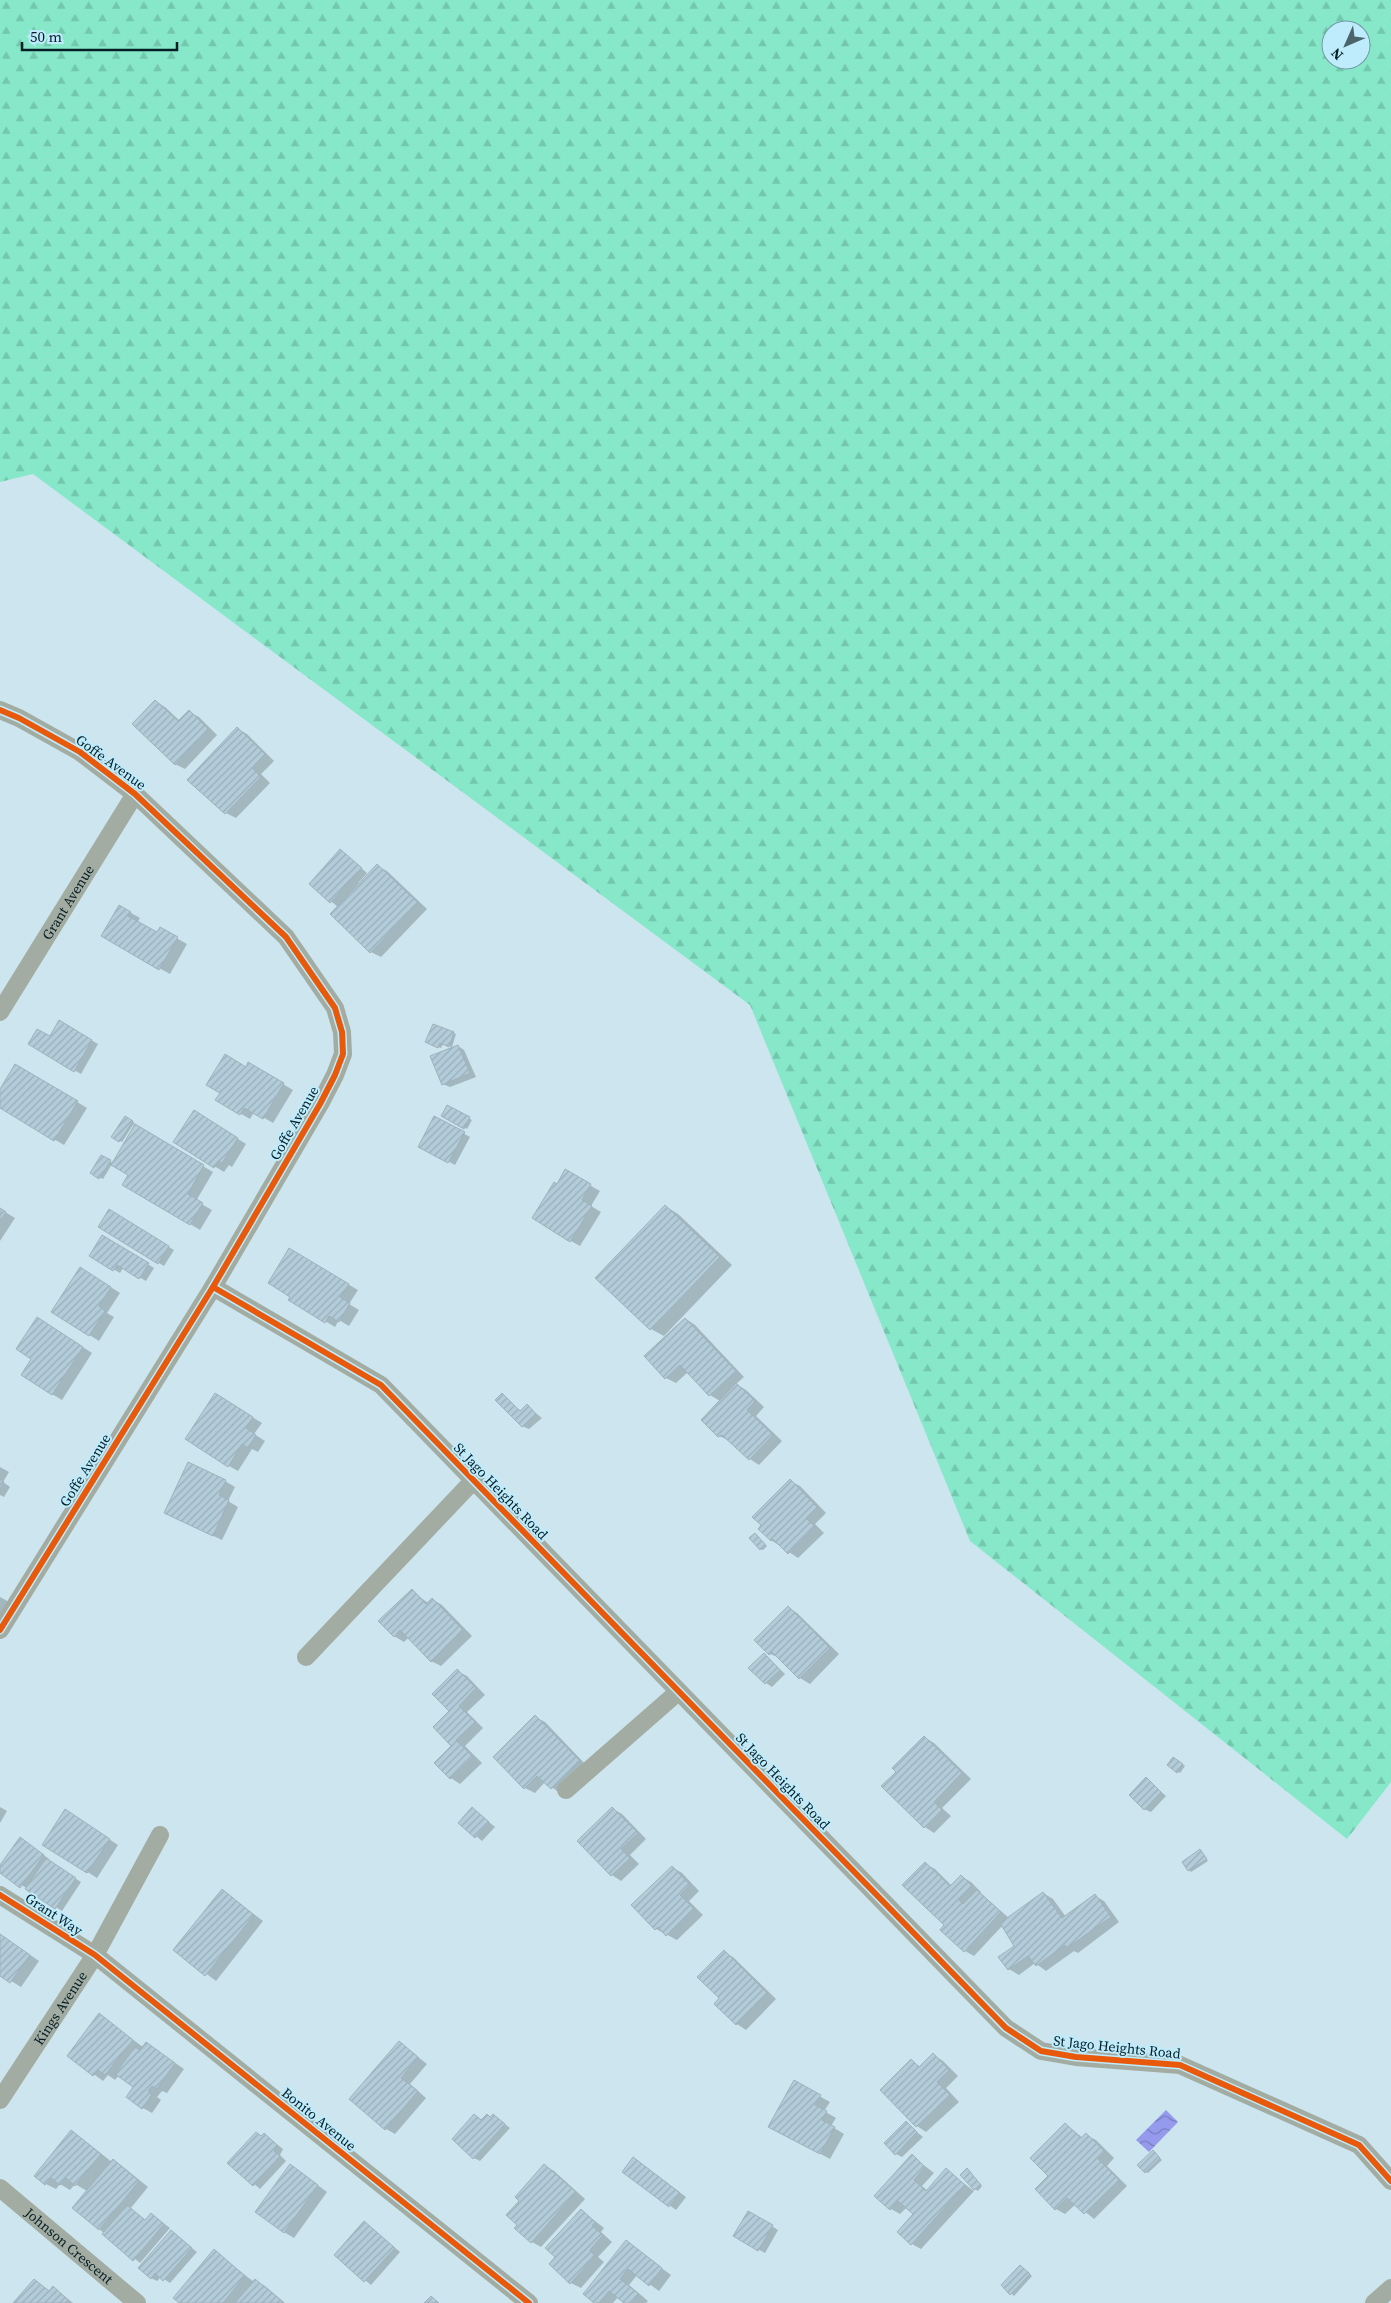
<svg xmlns="http://www.w3.org/2000/svg" width="1391" height="2303" font-family="'Source Serif 4',serif">
<defs>
<pattern id="forest-firs" width="22" height="20" patternUnits="userSpaceOnUse" patternTransform="scale(1.25)"><rect width="22" height="20" fill="#86e8c9"/><path d="M5 1l3.5 6h-7zM16 11l3.5 6h-7z" fill="#72c7ac"/></pattern>
<pattern id="water-waves" width="16" height="10" patternUnits="userSpaceOnUse" patternTransform="scale(1.25)"><rect width="16" height="10" fill="#959aed"/><path d="M0 5q4-4 8 0t8 0" fill="none" stroke="#787dc0"/></pattern>
<pattern id="building-hatch" width="6" height="6" patternUnits="userSpaceOnUse" patternTransform="scale(1.25)"><rect width="6" height="6" fill="#b3ccd9"/><path d="M-1 1l2-2M0 6l6-6M5 7l2-2" fill="none" stroke="#98afba"/></pattern>
</defs>
<rect width="100%" height="100%" fill="#cce5ee"/>
<path fill="url(#forest-firs)" fill-rule="evenodd" d="M0 0H1391V1782L1347 1839 970 1541 750 1005 33 474 0 482ZM1331 30H1361V60H1331Z"/>
<path fill="url(#water-waves)" d="M1166 2110 1178 2122 1149 2152 1136 2140Z"/>
<g fill="#0003">
<path d="M155 701 165 707 180 721 189 712 199 717 217 735 185 769 175 764Z"/>
<path d="M238 729 247 734 274 761 261 774 270 783 236 818 226 813Z"/>
<path d="M340 850 367 873 358 883 359 885 377 866 387 871 427 909 381 957 371 952 338 907 310 884Z"/>
<path d="M119 906 140 918 137 923 157 934 160 929 187 944 170 974 102 936Z"/>
<path d="M59 1022 98 1044 81 1074 30 1044 50 1037Z"/>
<path d="M433 1025 456 1034 452 1047 443 1044 441 1048 429 1043Z"/>
<path d="M458 1046 464 1050 476 1077 450 1087 443 1084Z"/>
<path d="M249 1064 293 1090 273 1123 254 1112 250 1119 217 1100Z"/>
<path d="M16 1065 87 1108 64 1145 0 1107V1092Z"/>
<path d="M448 1107 472 1120 467 1129 443 1116Z"/>
<path d="M203 1117 246 1144 232 1167 229 1165 224 1172 175 1142Z"/>
<path d="M126 1118 135 1123 133 1125 213 1172 196 1201 212 1210 200 1230 124 1184 129 1174 112 1164 103 1179 92 1173 101 1156 113 1163 135 1126 133 1125 122 1142 113 1137Z"/>
<path d="M435 1118 470 1137 455 1165 420 1146Z"/>
<path d="M565 1171 600 1191 591 1206 601 1212 580 1246 571 1241 557 1186Z"/>
<path d="M665 1206 678 1214 732 1265 664 1336 651 1329Z"/>
<path d="M0 1209 15 1218 0 1241Z"/>
<path d="M109 1211 174 1250 164 1266 100 1227Z"/>
<path d="M103 1236 154 1268 146 1281 123 1268 120 1273 91 1256Z"/>
<path d="M289 1250 358 1290 349 1304 359 1310 349 1326 339 1320 335 1327 290 1300Z"/>
<path d="M90 1274 120 1293 107 1313 114 1317 99 1341 53 1312Z"/>
<path d="M686 1319 695 1325 744 1377 736 1384 746 1390 764 1407 756 1416 782 1441 759 1465 750 1459 730 1441 719 1436 720 1401 710 1395 688 1372 676 1383 666 1378Z"/>
<path d="M47 1324 92 1353 62 1400 52 1394 33 1358Z"/>
<path d="M502 1395 522 1412 527 1406 542 1418 529 1429 522 1426Z"/>
<path d="M224 1400 262 1423 254 1434 265 1441 258 1452 252 1449 238 1471 229 1466Z"/>
<path d="M0 1467 9 1472 3 1482 10 1487 4 1497 0 1495Z"/>
<path d="M225 1481 235 1487 228 1501 238 1507 222 1540 175 1518Z"/>
<path d="M790 1481 800 1486 826 1513 815 1524 824 1533 798 1558 771 1540Z"/>
<path d="M757 1536 767 1546 763 1550 760 1549Z"/>
<path d="M412 1591 428 1603 432 1599 442 1605 472 1636 441 1666 431 1661 409 1637 404 1642 394 1636Z"/>
<path d="M0 1597 9 1602 0 1619Z"/>
<path d="M788 1607 797 1613 839 1654 810 1684 800 1678 780 1658 770 1654Z"/>
<path d="M764 1654 785 1674 772 1687 766 1683Z"/>
<path d="M457 1671 467 1676 485 1695 467 1712 483 1728 465 1746 482 1763 460 1784 451 1778 453 1746 451 1711Z"/>
<path d="M535 1717 545 1722 588 1767 561 1794 545 1782 535 1793 525 1788Z"/>
<path d="M924 1737 934 1743 971 1779 942 1808 951 1816 934 1833 925 1827Z"/>
<path d="M1174 1759 1185 1766 1180 1773 1169 1765Z"/>
<path d="M1146 1779 1166 1796 1151 1812 1144 1809Z"/>
<path d="M0 1807 7 1811 0 1823Z"/>
<path d="M472 1808 495 1827 482 1841 460 1822Z"/>
<path d="M613 1809 622 1814 646 1839 630 1855 639 1864 621 1881 612 1875Z"/>
<path d="M75 1817 118 1845 97 1878 44 1844Z"/>
<path d="M26 1842 49 1859 48 1861 81 1882 62 1911 0 1871V1867Z"/>
<path d="M1200 1851 1208 1861 1191 1872 1189 1870Z"/>
<path d="M925 1864 935 1869 952 1886 961 1876 971 1882 981 1892 980 1893 1009 1918 1043 1893 1053 1899 1066 1917 1095 1896 1104 1901 1119 1922 1078 1953 1074 1951 1046 1971 1035 1963 1019 1975 1009 1969 1000 1958 1016 1946 1003 1925 974 1956 965 1951 946 1925Z"/>
<path d="M672 1867 682 1873 699 1891 689 1901 703 1915 677 1940 656 1929 633 1905Z"/>
<path d="M222 1890 263 1921 216 1981 175 1950Z"/>
<path d="M0 1934 39 1961 21 1987 0 1974Z"/>
<path d="M724 1952 733 1957 776 1999 746 2030 737 2024 716 2004 721 1998Z"/>
<path d="M99 2015 143 2047 155 2049 184 2069 167 2093 162 2091 157 2097 161 2100 152 2113 143 2108 135 2086 119 2075 115 2080 108 2075 103 2081 68 2055Z"/>
<path d="M399 2042 427 2064 410 2084 426 2098 395 2134 386 2129Z"/>
<path d="M934 2055 943 2061 958 2076 946 2088 959 2102 926 2132 917 2126 881 2090 911 2061 921 2067Z"/>
<path d="M794 2082 830 2102 824 2111 836 2118 831 2126 844 2134 830 2159 769 2126Z"/>
<path d="M475 2115 482 2120 493 2115 510 2128 480 2161 474 2158Z"/>
<path d="M906 2123 923 2137 902 2157 896 2154Z"/>
<path d="M1065 2124 1083 2138 1086 2135 1096 2140 1114 2158 1107 2166 1127 2186 1094 2219 1076 2204 1065 2214 1056 2209 1050 2176Z"/>
<path d="M72 2131 112 2162 113 2160 122 2166 148 2187 130 2209 146 2221 151 2214 170 2228 140 2263 74 2208 87 2191 75 2184 70 2190 60 2184 56 2189 46 2184Z"/>
<path d="M264 2134 283 2149 280 2155 286 2161 260 2189 229 2162Z"/>
<path d="M1155 2153 1162 2160 1148 2173 1146 2172Z"/>
<path d="M912 2156 934 2173 922 2186 928 2191 946 2170 974 2191 921 2249 912 2244 914 2214 907 2207 900 2214 891 2209Z"/>
<path d="M634 2158 686 2197 676 2210 624 2171Z"/>
<path d="M544 2165 554 2171 585 2199 541 2247 532 2242 519 2225 521 2201Z"/>
<path d="M300 2172 327 2192 294 2238 284 2232Z"/>
<path d="M969 2172 982 2186 978 2191 975 2189Z"/>
<path d="M581 2210 604 2228 601 2232 612 2242 598 2257 604 2262 581 2288 571 2283 557 2257Z"/>
<path d="M749 2212 778 2230 765 2253 735 2236Z"/>
<path d="M364 2222 400 2252 371 2285 335 2255Z"/>
<path d="M171 2232 197 2252 170 2283 161 2277 157 2281 151 2278Z"/>
<path d="M626 2242 671 2275 659 2291 637 2275 629 2285 648 2301 646 2303H626L618 2297 613 2303H596Z"/>
<path d="M214 2251 254 2282 255 2281 265 2286 285 2303H181Z"/>
<path d="M1023 2268 1032 2276 1014 2296 1002 2285Z"/>
<path d="M34 2280 50 2291 53 2288 62 2294 73 2303H15Z"/>
</g>
<g fill="url(#building-hatch)" stroke="#9fb2bc">
<path d="M155 700 178 721 189 710 208 729 175 765 132 724Z"/>
<path d="M237 727 265 754 252 768 261 777 225 814 187 780Z"/>
<path d="M340 849 362 868 330 903 309 884Z"/>
<path d="M377 864 418 903 370 953 330 914Z"/>
<path d="M119 905 131 912 128 916 157 932 160 927 178 937 159 970 101 936Z"/>
<path d="M59 1020 92 1040 74 1072 28 1044 37 1029 50 1036Z"/>
<path d="M433 1024 454 1032 449 1047 440 1043 438 1048 425 1042Z"/>
<path d="M458 1045 470 1073 442 1085 430 1056Z"/>
<path d="M225 1054 246 1067 248 1062 284 1083 263 1119 244 1108 240 1115 215 1100 220 1093 206 1085Z"/>
<path d="M15 1064 78 1101 54 1141 0 1108V1089Z"/>
<path d="M447 1105 470 1117 464 1129 441 1116Z"/>
<path d="M194 1110 238 1138 222 1163 218 1161 214 1168 173 1142Z"/>
<path d="M125 1116 133 1121 119 1142 111 1137Z"/>
<path d="M434 1116 465 1132 448 1163 418 1147Z"/>
<path d="M135 1124 204 1165 188 1194 203 1203 190 1225 122 1185 128 1175 111 1165Z"/>
<path d="M101 1155 111 1160 99 1179 90 1173Z"/>
<path d="M565 1169 591 1184 582 1200 592 1206 570 1242 532 1218 554 1182 557 1184Z"/>
<path d="M665 1205 720 1257 650 1330 595 1278Z"/>
<path d="M0 1208 6 1212 0 1221Z"/>
<path d="M109 1209 169 1246 158 1264 98 1227Z"/>
<path d="M102 1235 149 1263 139 1279 117 1265 113 1271 89 1256Z"/>
<path d="M289 1248 349 1284 340 1297 350 1303 339 1322 329 1316 325 1323 288 1300 290 1297 268 1283Z"/>
<path d="M80 1267 111 1287 99 1306 105 1311 89 1336 51 1312Z"/>
<path d="M37 1317 83 1347 52 1395 21 1375 31 1359 16 1349Z"/>
<path d="M685 1318 736 1371 709 1396 680 1365 665 1379 644 1356Z"/>
<path d="M736 1383 755 1401 747 1410 773 1435 749 1460 722 1435 718 1437 701 1420Z"/>
<path d="M215 1393 253 1417 246 1428 256 1435 248 1448 242 1444 228 1467 185 1439Z"/>
<path d="M502 1393 520 1411 527 1404 536 1414 522 1427 495 1400Z"/>
<path d="M188 1462 226 1480 219 1495 229 1500 213 1536 164 1513Z"/>
<path d="M0 1479 4 1482 0 1490Z"/>
<path d="M790 1479 817 1507 806 1518 815 1527 788 1554 773 1539 771 1541 758 1529 761 1525 752 1517Z"/>
<path d="M755 1533 765 1544 760 1550 749 1538Z"/>
<path d="M412 1589 426 1604 432 1598 463 1630 431 1662 400 1630 394 1637 378 1621Z"/>
<path d="M788 1606 830 1648 799 1679 772 1652 769 1655 754 1640Z"/>
<path d="M764 1653 780 1670 765 1684 748 1668Z"/>
<path d="M457 1669 476 1688 459 1706 475 1722 456 1740 473 1757 450 1779 434 1763 451 1746 433 1727 449 1711 432 1694Z"/>
<path d="M535 1715 580 1761 551 1789 537 1776 524 1789 493 1757Z"/>
<path d="M924 1736 962 1773 934 1802 942 1810 924 1828 881 1786 896 1772 892 1768Z"/>
<path d="M1173 1757 1183 1764 1177 1773 1167 1765Z"/>
<path d="M1146 1777 1161 1792 1144 1810 1129 1795Z"/>
<path d="M472 1807 489 1822 475 1838 458 1823Z"/>
<path d="M612 1807 638 1833 621 1849 630 1858 611 1876 577 1841Z"/>
<path d="M65 1809 110 1839 87 1873 42 1845Z"/>
<path d="M20 1837 44 1855 20 1888 0 1873V1865Z"/>
<path d="M1200 1849 1207 1859 1188 1871 1182 1862Z"/>
<path d="M46 1858 76 1878 55 1909 25 1889Z"/>
<path d="M925 1862 950 1886 961 1875 972 1886 959 1900 963 1904 977 1890 1001 1912 964 1952 940 1930 944 1925 902 1885Z"/>
<path d="M672 1866 690 1885 680 1895 694 1909 666 1936 658 1927 655 1930 631 1905Z"/>
<path d="M222 1889 254 1915 205 1976 173 1950Z"/>
<path d="M1043 1892 1062 1918 1095 1894 1111 1917 1067 1948 1065 1945 1036 1966 1028 1956 1008 1970 998 1957 1014 1946 1000 1923Z"/>
<path d="M0 1934 30 1955 10 1983 0 1976Z"/>
<path d="M724 1950 767 1993 736 2025 714 2004 719 1998 697 1977Z"/>
<path d="M99 2013 133 2040 105 2075 98 2070 93 2076 67 2056Z"/>
<path d="M399 2041 418 2057 401 2078 418 2091 385 2130 349 2099Z"/>
<path d="M146 2042 175 2063 157 2089 152 2086 148 2091 152 2094 142 2109 126 2097 133 2087 115 2074 135 2047 140 2050Z"/>
<path d="M933 2053 949 2070 937 2082 950 2095 916 2127 880 2090 911 2059 919 2067Z"/>
<path d="M794 2080 821 2095 815 2105 827 2111 822 2120 835 2127 820 2154 768 2127Z"/>
<path d="M474 2114 481 2120 487 2114 490 2117 493 2114 505 2124 473 2159 452 2139Z"/>
<path d="M906 2121 917 2132 895 2155 884 2143Z"/>
<path d="M1065 2123 1081 2138 1086 2133 1105 2152 1098 2159 1119 2180 1084 2214 1067 2198 1055 2210 1035 2189 1048 2176 1030 2158Z"/>
<path d="M71 2130 101 2154 75 2186 66 2178 60 2185 51 2178 45 2185 34 2176Z"/>
<path d="M256 2132 261 2136 264 2133 277 2145 274 2151 280 2156 253 2186 227 2163Z"/>
<path d="M1153 2150 1160 2158 1145 2173 1137 2165Z"/>
<path d="M912 2154 925 2167 914 2180 926 2191 946 2168 965 2185 911 2245 897 2232 913 2214 898 2201 890 2210 874 2196Z"/>
<path d="M633 2157 680 2193 669 2207 622 2172Z"/>
<path d="M113 2159 139 2181 99 2230 72 2208Z"/>
<path d="M290 2164 318 2185 284 2233 255 2212Z"/>
<path d="M544 2164 576 2192 531 2243 514 2228 517 2225 506 2215 519 2201 515 2197Z"/>
<path d="M967 2168 981 2185 974 2190 960 2175Z"/>
<path d="M127 2205 145 2220 151 2213 164 2224 133 2261 102 2234Z"/>
<path d="M581 2209 595 2222 592 2226 603 2235 590 2250 595 2256 570 2284 549 2264 555 2257 545 2248Z"/>
<path d="M748 2211 773 2225 758 2251 733 2236Z"/>
<path d="M364 2221 395 2248 364 2282 334 2255Z"/>
<path d="M171 2230 192 2248 163 2281 155 2273 151 2279 138 2268Z"/>
<path d="M626 2240 662 2268 649 2286 628 2269 620 2279 639 2294 632 2303H624L609 2291 599 2303H594L583 2294Z"/>
<path d="M214 2249 245 2276 223 2303H179L173 2298Z"/>
<path d="M1020 2265 1030 2274 1010 2295 1001 2285Z"/>
<path d="M34 2279 49 2291 53 2286 68 2300 65 2303H13Z"/>
<path d="M255 2279 282 2301 281 2303H235Z"/>
<path d="M431 2296 439 2303H424Z"/>
</g>
<g fill="none" stroke-linecap="round" stroke-linejoin="round">
<g stroke="#a2aca2" stroke-width="18">
<path d="M0 710 19 718 80 752 135 794 286 937 335 1008 342 1032 343 1054 335 1075 320 1104 213 1287 0 1630"/>
<path id="s1" d="M0 1012 135 794"/>
<path d="M213 1287 381 1385 1006 2028 1041 2051 1076 2057 1180 2065 1359 2145 1391 2181"/>
<path d="M306 1657 473 1481"/>
<path d="M566 1790 678 1692"/>
<path d="M0 1895 95 1955 529 2303"/>
<path id="s2" d="M0 2100 95 1955 160 1835"/>
<path id="s3" d="M0 2188 137 2303"/>
<path d="M1374 2303 1391 2288"/>
</g>
<g stroke="#beecfc" stroke-width="9">
<g id="cycleway">
<path d="M0 710 19 718 80 752 135 794 286 937 335 1008 342 1032 343 1054 335 1075 320 1104 213 1287 0 1630"/>
<path d="M213 1287 381 1385 1006 2028 1041 2051 1076 2057 1180 2065 1359 2145 1391 2181"/>
<path d="M0 1895 95 1955 529 2303"/>
</g>
</g>
<use href="#cycleway" stroke="#e8590c" stroke-width="6"/>
</g>
<g text-anchor="middle" dominant-baseline="central" stroke-width="4" stroke-linejoin="round" paint-order="stroke">
<g font-size="14" fill="#061e25" stroke="#beecfc">
<text transform="translate(111 762) rotate(36)">Goffe Avenue</text>
<text stroke="none"><textPath href="#s1" startOffset="129">Grant Avenue</textPath></text>
<text transform="translate(294 1123) rotate(-60)">Goffe Avenue</text>
<text transform="translate(85 1470) rotate(-58)">Goffe Avenue</text>
<text transform="translate(501 1491) rotate(46)">St Jago Heights Road</text>
<text transform="translate(783 1781) rotate(46)">St Jago Heights Road</text>
<text transform="translate(54 1914) rotate(33)">Grant Way</text>
<text stroke="none"><textPath href="#s2" startOffset="110">Kings Avenue</textPath></text>
<text transform="translate(1117 2047) rotate(6)">St Jago Heights Road</text>
<text transform="translate(319 2119) rotate(39)">Bonito Avenue</text>
<text stroke="none"><textPath href="#s3" startOffset="90">Johnson Crescent</textPath></text>
</g>
</g>
<g transform="translate(1346 45) rotate(225)"><circle r="24" fill="#beecfc" stroke="#749aa6"/>
<path d="M0-4L9 19L0 12L-9 19Z" fill="#4b646b"/>
<text y="-8" font-size="14" font-weight="bold" text-anchor="middle" fill="#061e25">N</text>
</g>
<path d="M22 42v8h155v-8" fill="none" stroke="#061e25" stroke-width="2.5"/>
<text x="30" y="42" font-size="15" fill="#061e25" stroke="#beecfc" stroke-width="4" paint-order="stroke">50 m</text>
</svg>
